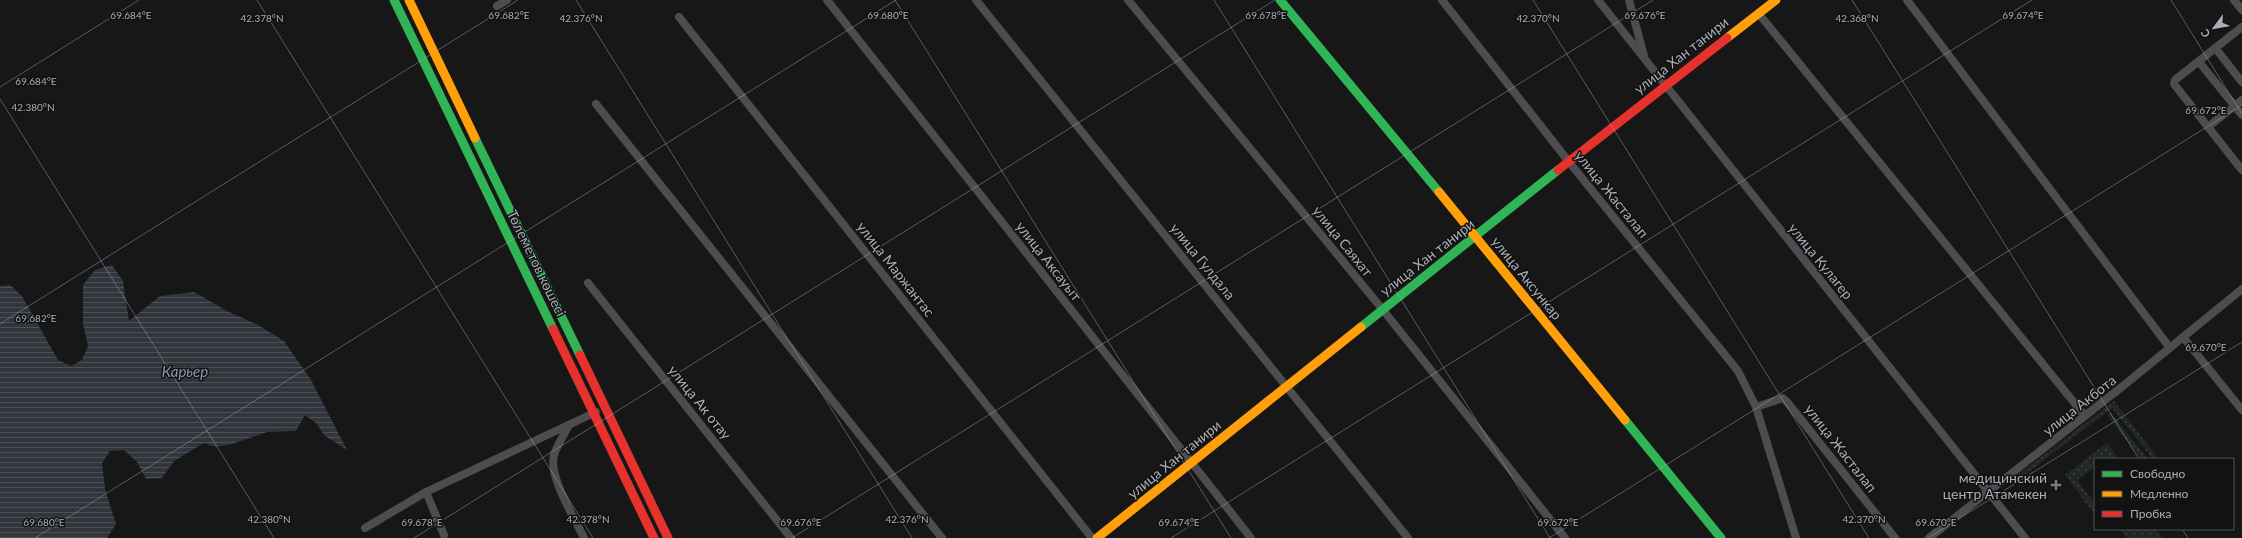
<svg xmlns="http://www.w3.org/2000/svg" width="2242" height="538" font-family="Lato,sans-serif">
<defs>
<pattern id="grass-dots" width="8" height="8" patternUnits="userSpaceOnUse"><rect width="8" height="8" fill="#212722"/><path d="M2 2h.1M6 6h.1" fill="none" stroke="#3f4440" stroke-width="1.8" stroke-linecap="round"/></pattern>
<pattern id="water-rules" width="6" height="5" patternUnits="userSpaceOnUse"><rect width="6" height="5" fill="#30363c"/><path d="M0 2.5h6" fill="none" stroke="#4b5156"/></pattern>
</defs>
<rect width="100%" height="100%" fill="#171718"/>
<g fill="url(#grass-dots)">
<path d="M2114 401 2159 459H2153L2112 408 2018 480 2015 477Z"/>
<path d="M2111 413 2148 459H2141L2108 416Z"/>
<path d="M2107 443 2119 459H2095V467L2077 480 2095 504V515L2065 475Z"/>
<path d="M2155 529 2162 538H2127L2121 530Z"/>
</g>
<path fill="url(#water-rules)" d="M112 265 123 281 129 321 160 296 194 292 227 311 258 325 284 341 311 380 347 450 325 436 316 423 305 415 296 431 267 432 232 444 215 447 204 443 174 461 162 478 146 479 137 462 124 450 110 451 102 463 105 489 116 524 107 538H0V286L10 285 22 296 58 360 71 366 82 360 88 346 83 324V285L95 270Z"/>
<g fill="none" stroke-linecap="round" stroke-linejoin="round">
<g stroke="#4d4d50" stroke-width="8">
<path d="M827 0 1251 538"/>
<path d="M976 0 1408 538"/>
<path d="M1128 0 1383 310 1565 538"/>
<path d="M1442 0 1569 162 1738 371 1756 407 1796 538"/>
<path d="M1598 0 2025 538"/>
<path d="M1629 0 1644 56"/>
<path d="M1907 0 2170 348"/>
<path d="M2234 0 2242 10"/>
<path d="M497 6 507 0"/>
<path d="M1759 14 2085 416"/>
<path d="M679 17 1092 538"/>
<path d="M2242 27 2175 80 2174 84 2242 170"/>
<path d="M2216 49 2242 82"/>
<path d="M2199 62 2242 115"/>
<path d="M596 104 942 538"/>
<path d="M2208 127 2242 100"/>
<path d="M588 283 791 538"/>
<path d="M2183 337 2242 410"/>
<path d="M1756 407 1783 398 1788 403 1895 538"/>
<path d="M569 425C564 435 557 445 554 455 548 477 575 518 584 538"/>
<path d="M426 492 444 535"/>
<path d="M365 528 426 492 596 412"/>
<path d="M1929 538 2123 386 2242 289"/>
</g>
<g stroke="#30b455" stroke-width="9">
<path d="M394 0 553 329"/>
<path d="M1280 0 1439 192"/>
<path d="M475 138 580 355"/>
<path d="M1361 327 1558 170"/>
<path d="M1625 420 1721 538"/>
</g>
<g stroke="#ff9f0a" stroke-width="9">
<path d="M409 0 475 138"/>
<path d="M1727 38 1776 0"/>
<path d="M1439 192 1625 420"/>
<path d="M1097 538 1361 327"/>
</g>
<g stroke="#e5322d" stroke-width="9">
<path d="M1558 170 1727 38"/>
<path d="M553 329 654 538"/>
<path d="M580 355 668 538"/>
</g>
</g>
<path fill="none" stroke="#abaeb7" stroke-width="1" stroke-opacity="0.45" d="M257 0 593 538M576 0 912 538M895 0 1231 538M1214 0 1550 538M1533 0 1869 538M1852 0 2139 459M2171 0 2242 114M0 87 139 0M0 99 274 538M0 324 518 0M2182 529 2188 538M35 538 896 0M414 538 1275 0M792 538 1653 0M1171 538 2032 0M1549 538 2242 105M1928 538 2242 342"/>
<path fill="#77797f" stroke="#121213" stroke-width="1.5" d="M2054 479h4v4h4v4h-4v4h-4v-4h-4v-4h4z"/>
<g text-anchor="middle" dominant-baseline="central" stroke-width="3" stroke-linejoin="round" paint-order="stroke">
<g font-size="14" fill="#abaeb7" stroke="#121213">
<text transform="translate(1681 55) rotate(-38)">улица Хан танири</text>
<text transform="translate(1612 194) rotate(51)">улица Жасталап</text>
<text transform="translate(1343 241) rotate(51)">улица Саяхат</text>
<text transform="translate(1427 257) rotate(-38)">улица Хан танири</text>
<text transform="translate(1049 261) rotate(52)">улица Аксауыт</text>
<text transform="translate(1203 261) rotate(51)">улица Гулдала</text>
<text transform="translate(1821 261) rotate(51)">улица Кулагер</text>
<text transform="translate(537 263) rotate(64)">Төлеметов көшесі</text>
<text transform="translate(896 269) rotate(52)">улица Маржантас</text>
<text transform="translate(1527 278) rotate(51)">улица Аксункар</text>
<text transform="translate(700 402) rotate(51)">улица Ак отау</text>
<text transform="translate(2079 405) rotate(-38)">улица Акбота</text>
<text transform="translate(1841 448) rotate(52)">улица Жасталап</text>
<text transform="translate(1174 459) rotate(-39)">улица Хан танири</text>
</g>
<g font-size="14" fill="#abaeb7" stroke="#121213" text-anchor="end">
<text x="2047" y="477">медицинский<tspan x="2047" dy="16">центр Атамекен</tspan></text>
</g>
<g font-size="15" font-style="italic" fill="#869aad" stroke="#121213">
<text x="185" y="371">Карьер</text>
</g>
</g>
<g font-size="10" text-anchor="middle" fill="#abaeb7" stroke="#121213" stroke-width="3" stroke-linejoin="round" paint-order="stroke">
<text x="131" y="19">69.684°E</text>
<text x="2023" y="19">69.674°E</text>
<text x="509" y="19">69.682°E</text>
<text x="888" y="19">69.680°E</text>
<text x="1266" y="19">69.678°E</text>
<text x="1645" y="19">69.676°E</text>
<text x="1538" y="22">42.370°N</text>
<text x="1857" y="22">42.368°N</text>
<text x="262" y="22">42.378°N</text>
<text x="581" y="22">42.376°N</text>
<text x="36" y="85">69.684°E</text>
<text x="33" y="111">42.380°N</text>
<text x="2206" y="114">69.672°E</text>
<text x="36" y="322">69.682°E</text>
<text x="2206" y="351">69.670°E</text>
<text x="269" y="523">42.380°N</text>
<text x="588" y="523">42.378°N</text>
<text x="907" y="523">42.376°N</text>
<text x="1864" y="523">42.370°N</text>
<text x="44" y="526">69.680°E</text>
<text x="422" y="526">69.678°E</text>
<text x="801" y="526">69.676°E</text>
<text x="1179" y="526">69.674°E</text>
<text x="1558" y="526">69.672°E</text>
<text x="1936" y="526">69.670°E</text>
</g>
<rect x="2094" y="458" width="140" height="72" fill="#121213" stroke="#4f5055"/>
<rect x="2102" y="471" width="20" height="6" fill="#30b455" stroke="#4f5055"/>
<text x="2130" y="478" font-size="12" fill="#abaeb7">Свободно</text>
<rect x="2102" y="491" width="20" height="6" fill="#ff9f0a" stroke="#4f5055"/>
<text x="2130" y="498" font-size="12" fill="#abaeb7">Медленно</text>
<rect x="2102" y="511" width="20" height="6" fill="#e5322d" stroke="#4f5055"/>
<text x="2130" y="518" font-size="12" fill="#abaeb7">Пробка</text>
<g transform="translate(2214 28) rotate(238)" stroke="#121213" stroke-width="3" paint-order="stroke">
<path d="M0-3L7 15L0 10L-7 15Z" fill="#abaeb7"/>
<text y="-6" font-size="11" font-weight="bold" text-anchor="middle" fill="#abaeb7">С</text>
</g>
</svg>
